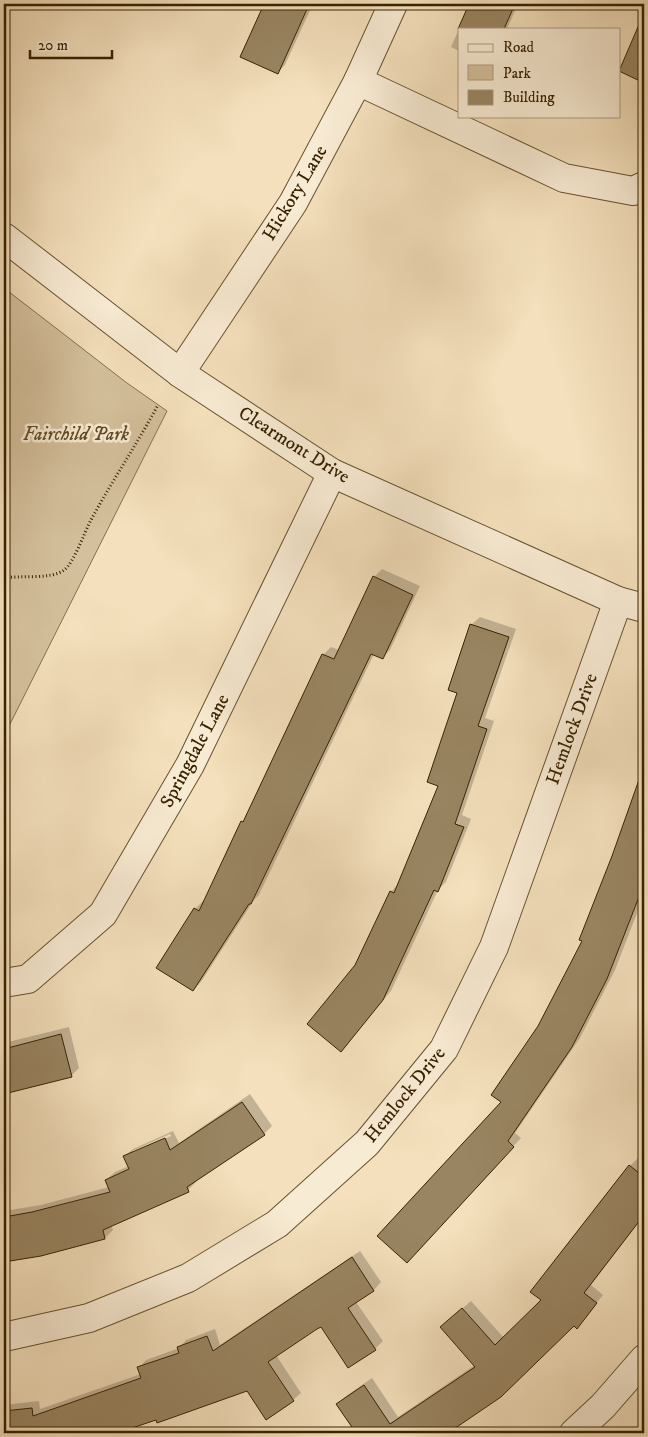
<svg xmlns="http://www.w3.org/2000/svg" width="648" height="1437" font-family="'IM FELL DW Pica',serif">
<rect width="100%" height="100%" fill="#f4e0bc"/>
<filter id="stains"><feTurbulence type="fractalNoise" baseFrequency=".004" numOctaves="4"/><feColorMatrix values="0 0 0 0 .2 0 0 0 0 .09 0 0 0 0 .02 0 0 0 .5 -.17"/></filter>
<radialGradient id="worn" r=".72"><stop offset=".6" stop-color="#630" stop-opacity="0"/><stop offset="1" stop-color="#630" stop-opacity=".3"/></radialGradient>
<path fill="#d4c09c" stroke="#86714e" d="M4 288 127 383 167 411 4 736Z"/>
<g fill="#0003" fill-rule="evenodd">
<path d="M265 4H313L285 65 277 73 241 57Z"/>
<path d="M471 4H518L507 29H460Z"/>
<path d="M644 16V81L620 70Z"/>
<path d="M459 29V51L451 47Z"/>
<path d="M382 569 420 586 390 650 382 658 374 654 259 895 254 900 201 982 193 990 157 967 195 909 203 901 205 902 242 822 246 818 323 655 331 647 339 650 374 577Z"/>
<path d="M480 617 516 629 485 718 494 721 462 815 471 819 446 882 438 890 391 991 348 1042 356 965 391 892 399 883 439 785 471 625Z"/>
<path d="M644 780V895L615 970 580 1038 515 1133 521 1138 415 1253 503 1102 539 1027 584 940 637 787Z"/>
<path d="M69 1027 79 1068 71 1076 4 1093V1043Z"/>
<path d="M250 1094 272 1126 264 1134 195 1180 196 1182 188 1190 111 1225 113 1230 105 1238 41 1254 4 1261V1211L41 1205 109 1187 106 1180 115 1172 129 1166 124 1157 133 1149 173 1131 179 1143ZM170 1134 171 1136 132 1154V1151Z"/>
<path d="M638 1158 644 1163V1215L591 1285 603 1295 577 1327 574 1324 500 1396 446 1433H358L338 1404 346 1396 372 1378 398 1417 475 1365 449 1320 471 1301 504 1338 542 1300 630 1166Z"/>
<path d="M360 1251 381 1282 374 1290 356 1302 383 1341 375 1349 321 1325 276 1355 301 1393 293 1400 248 1390 113 1433H4V1405L39 1401 40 1409 141 1374 139 1368 146 1360 179 1348 186 1340 215 1329 220 1345Z"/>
</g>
<g fill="#998562" stroke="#372200">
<path d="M264 4H294L307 9 278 74 240 57Z"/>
<path d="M469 4H515L504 29H458Z"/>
<path d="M644 13V83L619 71Z"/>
<path d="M373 576 413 595 383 659 371 654 251 904H249L193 991 156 968 194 908 199 911 241 821 243 822 322 654 334 659Z"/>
<path d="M470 624 509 637 478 726 487 729 455 824 464 827 438 892 434 890 383 1000 341 1052 307 1024 355 965 390 891 394 893 438 786 427 782 457 693 448 690Z"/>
<path d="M641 774H644V884L607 979 572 1047 508 1141 514 1147 407 1263 377 1236 501 1102 491 1095 538 1026 582 941 579 940 612 856Z"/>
<path d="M61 1034 72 1077 4 1094V1049Z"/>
<path d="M242 1102 265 1135 187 1187 189 1192 103 1230 105 1239 41 1256 4 1262V1217L32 1212 110 1192 105 1180 129 1169 123 1156 165 1138 170 1150Z"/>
<path d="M629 1165 644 1177V1215L584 1293 597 1303 577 1329 574 1326 501 1397 448 1433H356L336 1404 364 1385 390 1424 475 1367 440 1327 462 1308 495 1345 541 1300 530 1292Z"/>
<path d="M352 1257 374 1291 348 1308 376 1350 348 1368 321 1327 317 1329 268 1362 294 1401 266 1420 247 1391 157 1423 156 1420 117 1433H4V1411L32 1408 33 1416 141 1378 137 1367 179 1353 177 1347 207 1336 213 1351Z"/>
</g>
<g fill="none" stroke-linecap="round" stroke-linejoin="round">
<g stroke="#66522f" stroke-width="30">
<g id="street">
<path d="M358 81 564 178 633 191 644 186"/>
<path d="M4 237 180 373 332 473 618 601 644 608"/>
<path d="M180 373 293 203 358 81 393 4"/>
<path d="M4 983 28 979 103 914 190 765 332 473"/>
<path d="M4 1337 89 1318 188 1278 277 1224 367 1143 444 1049 494 947 618 601"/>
<path d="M574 1433 603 1406 644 1359"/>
</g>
</g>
<path stroke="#372200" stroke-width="3" stroke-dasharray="1 2.5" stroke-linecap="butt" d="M4 578C20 575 51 580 64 570 74 563 84 533 91 520 112 481 137 444 158 405"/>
<use href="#street" stroke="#f8ebd3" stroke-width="28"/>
</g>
<g text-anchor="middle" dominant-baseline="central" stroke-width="5" stroke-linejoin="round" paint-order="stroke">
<g font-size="19" fill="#372200" stroke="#f8ebd3">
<text transform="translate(295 193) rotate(-59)">Hickory Lane</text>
<text transform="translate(294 445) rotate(32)">Clearmont Drive</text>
<text transform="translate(572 729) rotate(-70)">Hemlock Drive</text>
<text transform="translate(195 751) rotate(-62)">Springdale Lane</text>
<text transform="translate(405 1095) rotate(-51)">Hemlock Drive</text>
</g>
<g font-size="19" font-style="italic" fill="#5e4a27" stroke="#f8ebd3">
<text x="76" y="434">Fairchild Park</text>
</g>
</g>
<rect width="648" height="1437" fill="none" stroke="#f4e0bc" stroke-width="20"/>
<rect x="5" y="5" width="638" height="1427" fill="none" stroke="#372200" stroke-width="2.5"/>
<rect x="10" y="10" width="628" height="1417" fill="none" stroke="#372200"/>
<rect x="458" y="28" width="162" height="90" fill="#f8ebd3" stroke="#ab9b7f"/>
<rect x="468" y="44" width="25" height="8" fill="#f8ebd3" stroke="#ab9b7f"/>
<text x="503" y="52" font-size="15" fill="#372200">Road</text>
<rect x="468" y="65" width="25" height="15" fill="#d4c09c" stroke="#ab9b7f"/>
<text x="503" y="78" font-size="15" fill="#372200">Park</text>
<rect x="468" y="90" width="25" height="15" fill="#998562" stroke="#ab9b7f"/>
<text x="503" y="102" font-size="15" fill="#372200">Building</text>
<path d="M30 50v8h82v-8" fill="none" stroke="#372200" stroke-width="2.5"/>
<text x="38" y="50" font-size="15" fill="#372200" stroke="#f8ebd3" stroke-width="4" paint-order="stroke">20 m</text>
<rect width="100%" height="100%" filter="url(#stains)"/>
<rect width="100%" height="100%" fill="url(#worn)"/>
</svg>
